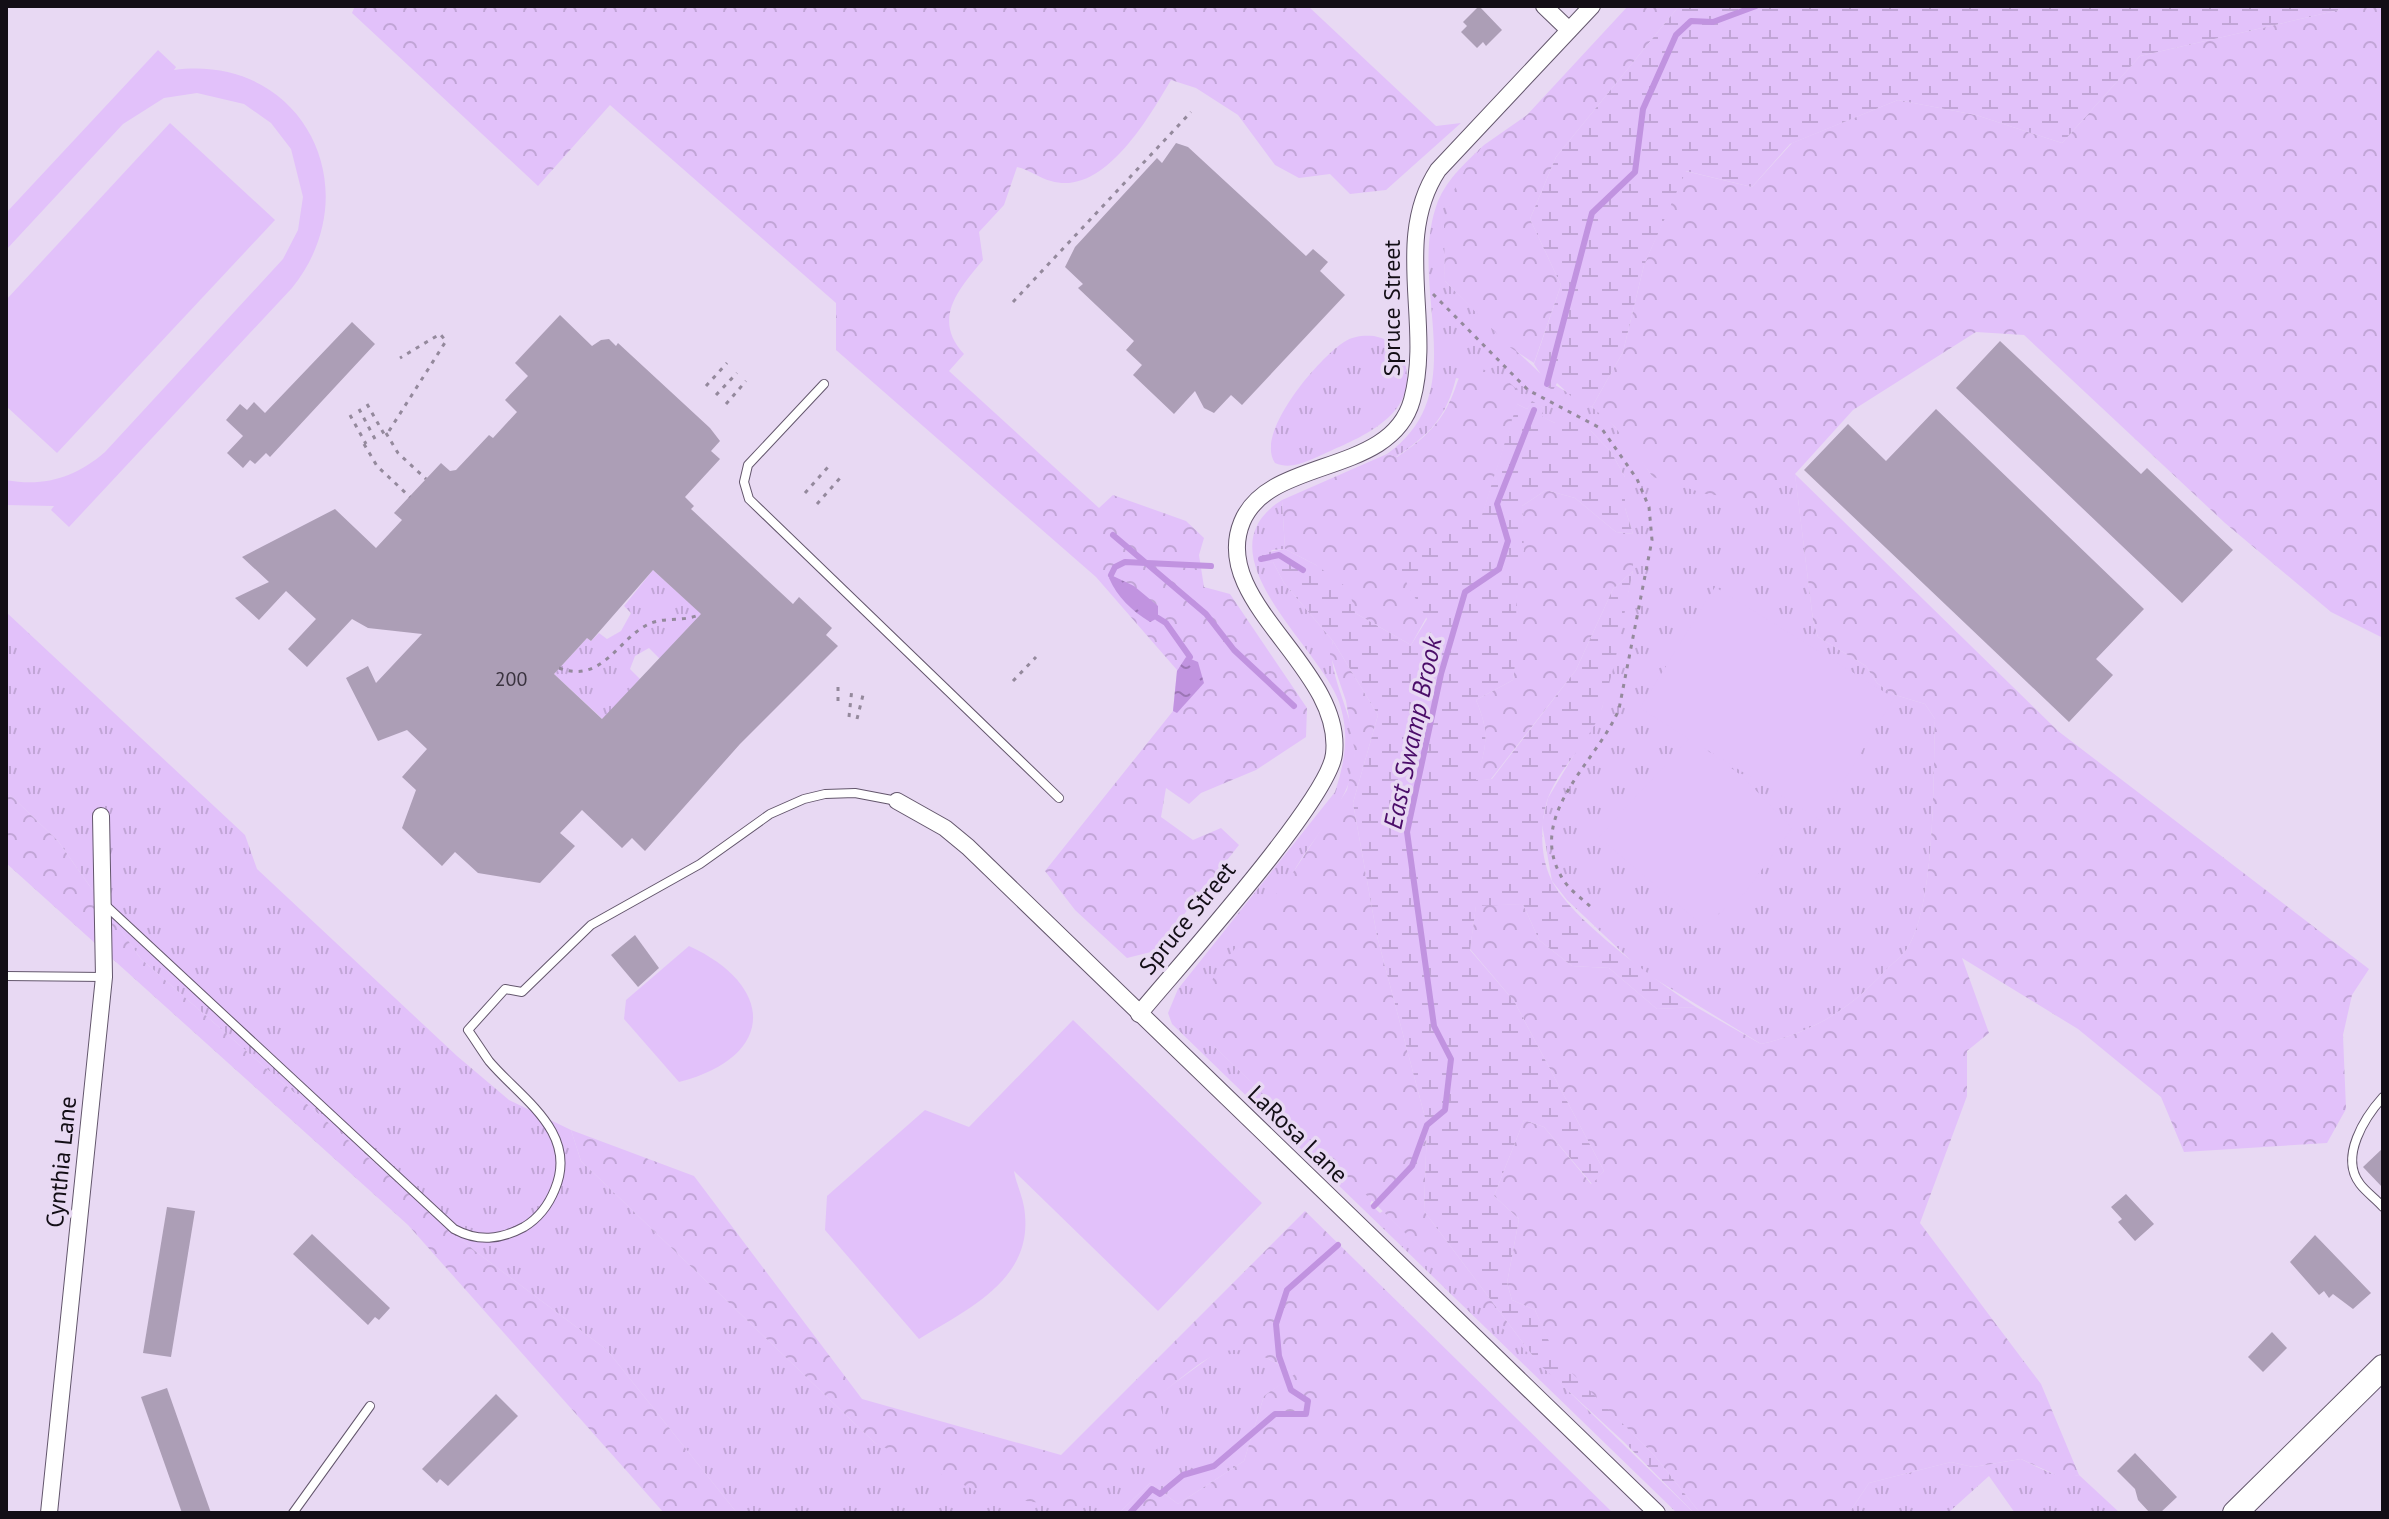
<svg xmlns="http://www.w3.org/2000/svg" width="2389" height="1519" font-family="'PT Sans',sans-serif">
<defs>
<pattern id="grass-tufts" width="24" height="20" patternUnits="userSpaceOnUse" patternTransform="scale(2)"><rect width="24" height="20" fill="#e2c1fa"/><path d="M3 7l-1-3M5 7V3M7 7l1-3M15 17l-1-3M17 17v-4M19 17l1-3" fill="none" stroke="#c1a5d6"/></pattern>
<pattern id="forest-crowns" width="20" height="18" patternUnits="userSpaceOnUse" patternTransform="scale(2)"><rect width="20" height="18" fill="#e2c1fa"/><path d="M2 6a3 3 0 1 1 6 0M12 15a3 3 0 1 1 6 0" fill="none" stroke="#c1a5d6"/></pattern>
<pattern id="wetland-marsh" width="20" height="14" patternUnits="userSpaceOnUse" patternTransform="scale(2)"><rect width="20" height="14" fill="#e2c1fa"/><path d="M1 5h8M5 5V1M11 12h8M15 12V8" fill="none" stroke="#c1a5d6"/></pattern>
<pattern id="water-ripples" width="26" height="14" patternUnits="userSpaceOnUse" patternTransform="scale(2)"><rect width="26" height="14" fill="#c193e0"/><path d="M2 4q2-2 4 0t4 0M15 11q2-2 4 0t4 0" fill="none" stroke="#9c76b5"/></pattern>
</defs>
<rect width="100%" height="100%" fill="#e8d9f3"/>
<g fill="url(#grass-tufts)">
<path d="M1484 145C1446 193 1444 222 1445 281 1477 313 1510 345 1542 375 1556 388 1577 396 1593 408 1618 425 1636 453 1653 477L1795 474 1813 620 1818 637 1866 666 1877 683 1892 694 1925 704 1935 719C1933 775 1936 905 1907 949 1901 957 1892 964 1885 971 1849 1010 1813 1032 1761 1044L1642 971 1567 900 1552 881 1542 824 1548 798 1602 708 1633 571V534L1625 508V477L1611 452 1591 431 1555 423 1540 416 1544 408 1532 402 1527 409 1517 404 1520 393 1456 378C1446 418 1430 434 1396 457L1387 454C1476 390 1405 287 1438 201 1447 179 1467 161 1484 145Z"/>
<path d="M1374 336C1389 339 1402 348 1405 363 1418 414 1364 436 1328 452 1311 459 1293 471 1275 463 1254 433 1319 358 1344 342 1353 336 1363 335 1374 336Z"/>
<path d="M1282 500 1285 549 1272 550 1259 563 1273 562 1284 583 1333 641C1325 673 1356 717 1355 754 1353 800 1314 834 1293 873 1264 929 1240 989 1214 1046L1372 1200 1370 1204 1380 1213 1383 1211 1694 1513H1677L1172 1024 1168 1013 1178 989 1335 792C1345 761 1350 734 1339 702 1319 645 1197 553 1282 500Z"/>
<path d="M653 570 708 620 689 627 660 659 649 648 635 656 630 669 640 679 612 709 609 725 554 674 587 638 591 641 599 633 607 639 621 631 631 613 624 606Z"/>
<path d="M6 612 245 835 257 869 457 1056 509 1100 571 1130 581 1161 875 1443 1076 1508 1157 1396 1221 1349 1252 1350 1296 1374 1264 1396 1244 1461 1178 1504 1150 1483 1119 1513H737L607 1350 475 1251 141 959 58 841 6 791Z"/>
<path d="M2021 1459C2040 1468 2057 1480 2079 1475L2120 1513H2015L1989 1476 1948 1513H1849L1869 1483 1951 1462 1973 1467Z"/>
</g>
<g fill="url(#forest-crowns)">
<path d="M355 6H1308L1436 126 1461 123 1386 190 1350 194 1330 174 1299 178 1275 165 1238 115 1196 88 1171 80C1149 117 1104 197 1051 181 1039 178 1030 170 1017 167L1004 205 979 232 983 260C958 290 932 319 964 354L949 371 1099 508 1113 495 1186 521 1204 538 1199 555 1204 587 1230 594 1307 708 1306 737 1256 770 1201 793 1189 804 1166 788 1161 817 1193 840 1221 828 1239 845 1155 951 1127 958 1075 910 1045 871 1173 711 1177 670 1096 577 836 350V303L610 105 538 186 352 13Z"/>
<path d="M1628 6H1679L1556 157 1530 219 1561 285 1534 363 1511 348 1445 281 1444 225 1453 192 1467 166 1484 145 1527 115Z"/>
<path d="M2357 6H2383V638L2331 612 2225 523 2024 335 1976 332 1853 410 1795 474 2058 731 2369 969 2352 995 2343 1035 2346 1109 2327 1143 2184 1152 2161 1097 2078 1029 1962 958 1989 1033 1967 1051V1096L1920 1223 2041 1384 2079 1475 2066 1478 2056 1475 2021 1459 1973 1467 1951 1462 1869 1483 1849 1513H1700L1654 1455 1555 1357 1535 1310 1512 1300 1507 1283 1519 1219 1494 1196 1524 1120 1544 1127 1591 1184 1604 1171 1514 1001 1470 949 1476 905 1523 904 1539 940 1572 966 1609 968 1657 1009 1696 1007 1761 1044C1813 1032 1849 1010 1885 971 1892 964 1901 957 1907 949 1936 904 1933 775 1935 719L1925 704 1892 694 1877 683 1866 666 1818 637 1813 620 1795 475 1759 500 1706 494 1653 477 1615 427 1592 407 1623 352 1644 265 1685 171 1752 187 1792 143 1898 100 1976 115 2062 143 2140 56Z"/>
<path d="M1469 364 1503 377 1521 393 1481 519 1411 645 1355 613 1316 565 1285 549 1282 500 1387 454 1397 457C1419 442 1437 428 1449 403 1458 386 1455 379 1469 364Z"/>
<path d="M1546 490 1575 498 1616 532 1633 534V571L1613 589 1576 670 1491 779 1475 781C1487 747 1490 733 1476 700L1513 680C1517 653 1514 626 1516 599 1519 565 1523 541 1522 506Z"/>
<path d="M1333 641 1378 715 1353 803 1377 936 1427 1125 1424 1211 1539 1364 1214 1046 1203 1028V1003L1214 976 1294 871 1347 790 1355 753 1346 701 1330 654Z"/>
<path d="M6 791 58 841 141 959 475 1251 607 1350 737 1513H664L408 1225 6 863Z"/>
<path d="M571 1130 694 1176 862 1399 1061 1455 1305 1211 1613 1513H1119L1150 1483 1178 1504 1244 1461 1264 1396 1295 1374C1226 1330 1216 1352 1158 1396L1169 1440 1076 1508 985 1495 875 1443 581 1161Z"/>
</g>
<g fill="url(#wetland-marsh)">
<path d="M1679 6H2357L2140 56 2062 143 1976 115 1898 100 1790 144 1752 187 1686 171 1644 265 1623 352 1592 407 1574 399 1557 383 1553 390 1540 383 1542 376 1534 364 1561 285 1530 219 1556 157Z"/>
<path d="M1532 401 1544 408 1541 416 1555 423 1574 420 1591 431 1611 452 1625 477V508L1633 534 1616 532 1575 498 1546 490 1522 506 1524 550 1516 601 1517 649 1513 680 1476 700C1490 733 1487 746 1476 780L1492 779 1576 670 1613 589 1633 571C1623 616 1617 664 1602 708 1591 742 1558 767 1547 801 1540 825 1540 856 1551 879 1569 918 1658 982 1696 1007L1657 1009 1609 968 1572 966 1539 940 1523 904 1476 906 1470 950 1514 1001 1604 1171 1592 1184 1544 1127 1524 1120 1494 1196 1519 1219 1507 1283 1512 1300 1535 1310 1556 1357 1654 1455 1700 1513H1694L1624 1442 1539 1364 1424 1211 1427 1125 1377 936 1353 803 1378 715 1333 641 1284 583 1273 562 1259 564 1258 554 1285 549 1316 565 1349 589 1355 613 1411 645 1427 619 1400 571C1420 548 1449 519 1481 518L1517 404 1527 409Z"/>
</g>
<g fill="#e2c1fa">
<path d="M158 50 176 67 174 70C303 53 371 190 292 288L69 527 51 510 54 506 6 505V480C44 487 75 478 105 452L283 259 298 230 303 197 291 149 271 123 244 104 197 93 164 98 123 124 6 250V213Z"/>
<path d="M170 123 275 220 57 453 6 406V300Z"/>
<path d="M1715 587 1894 698 1820 820 1704 748 1742 776 1792 828 1744 894 1703 926 1599 837 1689 739 1640 708Z"/>
<path d="M689 946C776 986 776 1057 679 1082L624 1019 626 1000Z"/>
<path d="M1073 1020 1262 1203 1158 1311 1014 1171C1016 1183 1022 1195 1024 1207 1036 1278 970 1308 919 1339L825 1230 827 1196 925 1110 969 1127Z"/>
</g>
<g fill="url(#water-ripples)">
<path d="M1111 575 1134 586 1158 606V618L1150 622C1131 610 1118 598 1109 578Z"/>
<path d="M1186 657 1198 662 1204 683 1177 713 1173 711 1177 671Z"/>
</g>
<g fill="none" stroke-linecap="round" stroke-linejoin="round">
<g stroke="#c193e0" stroke-width="6">
<path d="M1547 384 1592 213 1635 172 1643 109 1676 35 1691 21 1713 22 1756 6"/>
<path d="M1113 535 1206 614 1234 650 1294 706"/>
<path d="M1261 559 1279 555 1303 570"/>
<path d="M1111 575 1115 567 1125 562 1211 566"/>
<path d="M1158 618 1166 623 1190 657"/>
<path d="M1374 1206 1412 1166 1427 1125 1445 1110 1451 1059 1434 1026 1407 832 1441 674 1465 592 1499 569 1508 541 1497 504 1534 410"/>
<path d="M1130 1513 1152 1489 1160 1494 1183 1475 1214 1466 1275 1414H1306L1308 1401 1291 1390 1279 1356 1276 1324 1287 1290 1338 1245"/>
</g>
</g>
<g fill="#ac9eb6" fill-rule="evenodd">
<path d="M1479 6 1502 30 1486 46 1483 42 1477 48 1461 32 1467 26 1463 22Z"/>
<path d="M1176 143 1188 147 1306 256 1313 249 1328 262 1320 271 1345 295 1242 405 1231 395 1214 413 1204 408 1195 391 1174 414 1133 375 1142 365 1126 350 1134 341 1078 288 1083 284 1065 267 1075 247 1157 158 1162 163Z"/>
<path d="M560 315 592 346 601 340 609 339 616 346 618 343 710 428 720 441 711 451 720 459 685 497 694 506 691 509 793 604 799 597 832 628 826 635 838 646 740 744 645 851 632 838 622 848 582 810 560 833 575 846 540 883 478 873 455 852 442 866 402 828 416 790 402 777 427 749 407 730 378 741 346 678 368 666 376 683 422 634 368 628 352 619 307 667 288 649 316 619 286 591 259 620 235 598 269 582 242 557 335 509 376 548 402 520 394 513 441 463 450 471 456 470 489 435 493 438 517 412 505 400 528 376 515 363ZM653 570 701 614 602 719 554 674 587 638 591 641Z"/>
<path d="M352 322 375 344 270 457 266 453 255 464 250 460 243 468 227 453 243 436 226 420 240 404 247 410 254 402 265 413Z"/>
<path d="M2000 341 2141 474 2147 468 2233 550 2182 603 1956 388Z"/>
<path d="M1936 409 2144 609 2096 659 2113 675 2069 722 1804 470 1848 424 1886 461Z"/>
<path d="M635 935 659 968 638 987 611 955Z"/>
<path d="M2383 1148V1188L2363 1167Z"/>
<path d="M2126 1194 2154 1224 2135 1241 2118 1222 2122 1219 2111 1207Z"/>
<path d="M167 1207 195 1211 171 1357 143 1353Z"/>
<path d="M312 1234 390 1308 379 1320 375 1317 368 1325 293 1254Z"/>
<path d="M2315 1235 2371 1293 2353 1309 2333 1294 2329 1298 2324 1291 2319 1295 2290 1262Z"/>
<path d="M2272 1332 2287 1348 2263 1372 2248 1357Z"/>
<path d="M167 1388 211 1513H182L141 1397Z"/>
<path d="M496 1394 518 1416 448 1486 440 1479 437 1483 422 1469Z"/>
<path d="M2135 1453 2177 1497 2160 1513H2150L2138 1500 2135 1489 2117 1471Z"/>
</g>
<g fill="none" stroke-linecap="round" stroke-linejoin="round">
<g stroke="#63566c" stroke-width="10">
<g id="service">
<path d="M824 384 748 465 744 482 749 499 1059 798"/>
<path d="M103 903 454 1229C478 1242 500 1240 524 1227 539 1218 549 1204 555 1189 579 1132 520 1098 489 1061 482 1051 475 1040 468 1030L505 989 522 992 591 925 700 864 770 814 804 799 825 794 855 793 897 801"/>
<path d="M6 976 104 977"/>
<path d="M2383 1097C2365 1117 2339 1157 2360 1184 2366 1192 2376 1199 2383 1207"/>
<path d="M293 1513 370 1406"/>
</g>
</g>
<g stroke="#63566c" stroke-width="18">
<g id="minor">
<path d="M1544 6 1569 30"/>
<path d="M897 801 945 828 968 847 1657 1513"/>
<path d="M1139 1014C1176 969 1329 800 1334 754 1344 668 1209 602 1242 522 1269 456 1391 477 1412 400 1433 324 1392 240 1438 170L1592 6"/>
<path d="M49 1513 104 977 101 816"/>
</g>
</g>
<g stroke="#63566c" stroke-width="26">
<path id="secondary" d="M2235 1513 2383 1367"/>
</g>
<g stroke="#94899c" stroke-width="3" stroke-dasharray="4 6" stroke-linecap="butt">
<path d="M1433 294 1528 390 1602 429 1637 479 1649 507 1652 540 1619 709C1598 761 1526 814 1561 876 1567 888 1581 898 1591 907"/>
<path d="M1013 302 1191 112"/>
<path d="M706 386 727 363"/>
<path d="M716 395 737 373"/>
<path d="M367 404 384 434"/>
<path d="M726 404 746 381"/>
<path d="M359 409 375 439"/>
<path d="M350 415 366 444"/>
<path d="M389 431 446 341 440 334 400 358"/>
<path d="M386 433 398 453 426 479"/>
<path d="M364 444 377 466 410 497"/>
<path d="M805 493 829 466"/>
<path d="M817 504 841 477"/>
<path d="M559 668C603 685 619 636 651 623 667 617 685 622 701 614"/>
<path d="M1013 681 1036 657"/>
<path d="M838 687V707"/>
<path d="M849 717 852 688"/>
<path d="M857 719 864 691"/>
</g>
<use href="#service" stroke="#fff" stroke-width="8"/>
<use href="#minor" stroke="#fff" stroke-width="16"/>
<use href="#secondary" stroke="#fff" stroke-width="24"/>
</g>
<g text-anchor="middle" dominant-baseline="central" stroke-width="7" stroke-linejoin="round" paint-order="stroke">
<g font-size="20" fill="#39323e">
<text x="511" y="679">200</text>
</g>
<g font-size="24" fill="#130e16" stroke="#e8d9f3">
<text transform="translate(1391 308) rotate(-90)">Spruce Street</text>
<text transform="translate(1187 918) rotate(-51)">Spruce Street</text>
<text transform="translate(1298 1134) rotate(44)">LaRosa Lane</text>
<text transform="translate(61 1162) rotate(-84)">Cynthia Lane</text>
</g>
<g font-size="26" font-style="italic" fill="#4b0d69" stroke="#e8d9f3">
<text transform="translate(1412 733) rotate(-78)">East Swamp Brook</text>
</g>
</g>
<rect width="2389" height="1519" fill="none" stroke="#130e16" stroke-width="16"/>
</svg>
